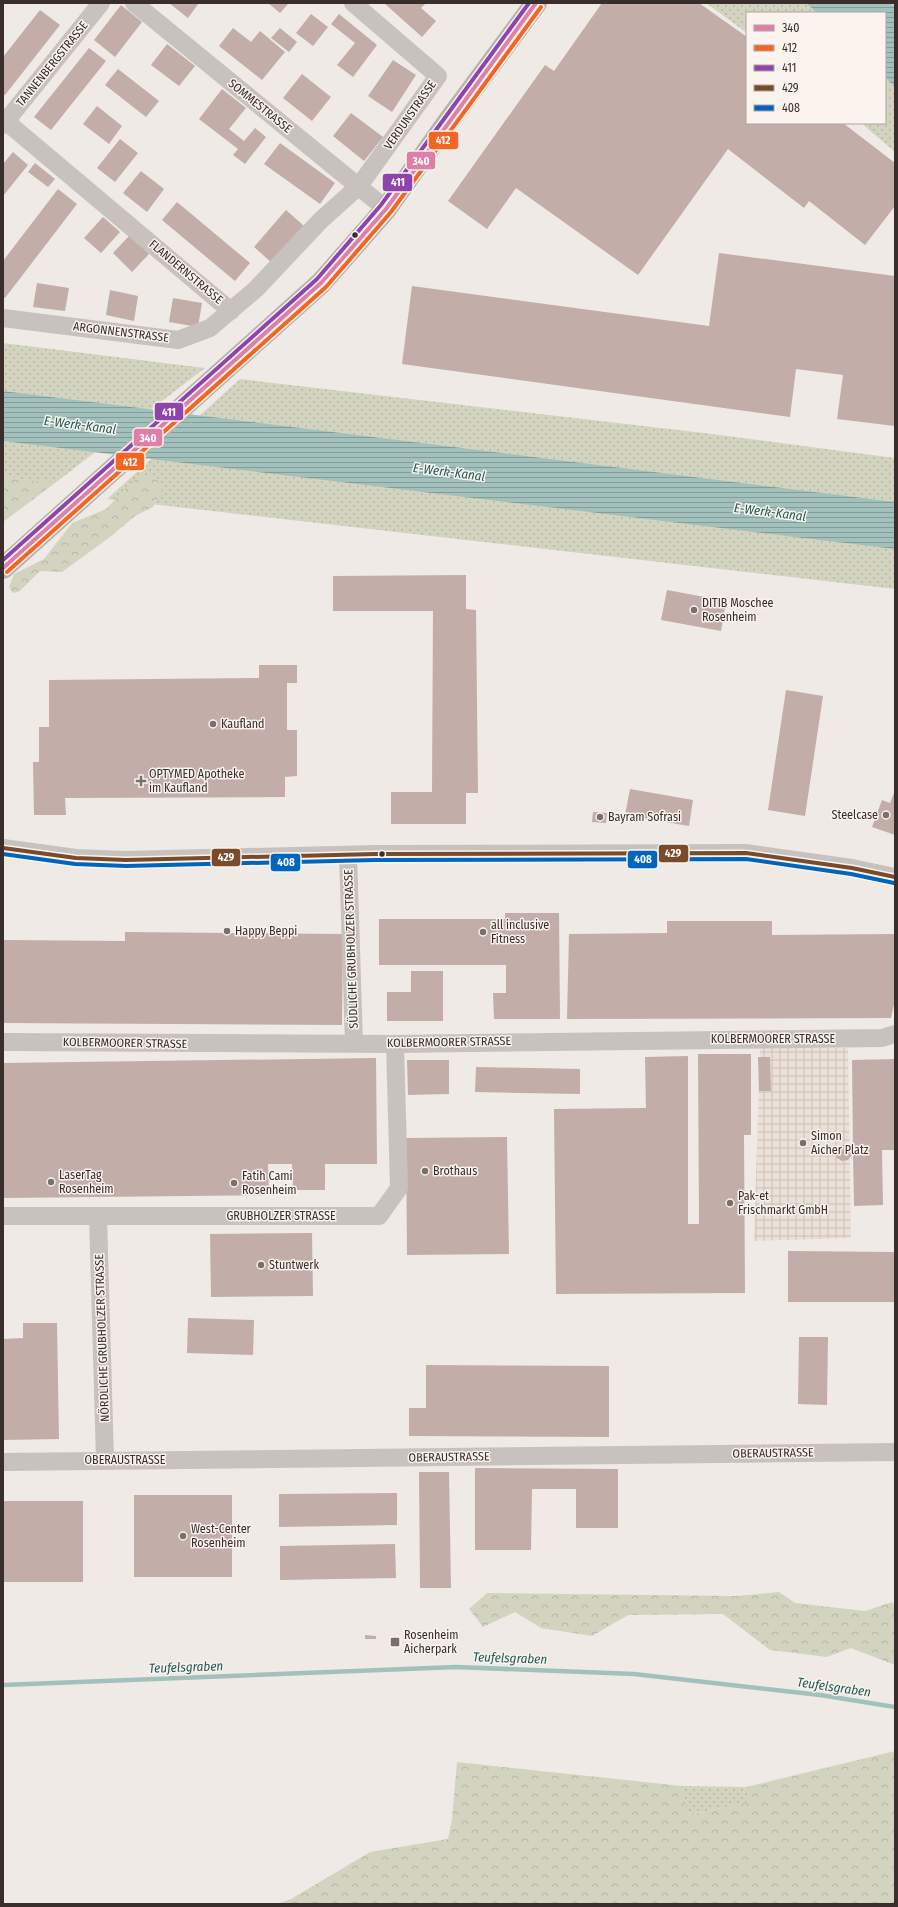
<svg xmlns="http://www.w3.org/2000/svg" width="898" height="1907" font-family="'Fira Sans Condensed',sans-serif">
<defs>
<pattern id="grass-dots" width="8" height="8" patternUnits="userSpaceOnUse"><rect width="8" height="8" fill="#d2d4c0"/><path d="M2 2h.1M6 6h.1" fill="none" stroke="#b5b6a5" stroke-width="1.8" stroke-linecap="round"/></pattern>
<pattern id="forest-crowns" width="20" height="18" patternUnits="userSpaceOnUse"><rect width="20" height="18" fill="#d2d4c0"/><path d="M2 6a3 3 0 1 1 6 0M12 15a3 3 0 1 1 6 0" fill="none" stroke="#b5b6a5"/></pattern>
<pattern id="plaza-grid" width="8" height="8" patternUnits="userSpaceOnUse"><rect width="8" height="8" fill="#ece0d6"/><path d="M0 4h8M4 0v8" fill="none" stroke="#cbc0b8"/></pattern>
<pattern id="water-rules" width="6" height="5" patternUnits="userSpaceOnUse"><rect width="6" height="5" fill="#a2c1bd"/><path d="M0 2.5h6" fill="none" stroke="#859d9a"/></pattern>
</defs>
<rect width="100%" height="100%" fill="#efeae6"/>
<g fill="url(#grass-dots)">
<path d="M706 3H895V152L861 123H885V13H747V33Z"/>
<path d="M3 343 205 368 55 483 3 477Z"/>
<path d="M240 379 704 433 895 458V589L107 499Z"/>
<path d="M682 1786 746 1787 750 1802 687 1815Z"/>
</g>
<g fill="url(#forest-crowns)">
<path d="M154 475 163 491 153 507 135 516 110 537 62 572 40 571 20 591 13 593 9 587 14 574 44 559 72 523 106 509 138 476Z"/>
<path d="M3 477 55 483 3 522Z"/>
<path d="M779 1592 795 1603 865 1611 892 1602 895 1606V1665L851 1648 827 1657 770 1650 723 1614 628 1615 592 1636 541 1628 515 1612 483 1627 469 1609 487 1593 736 1596Z"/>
<path d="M895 1751V1904H276L291 1899 370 1852 448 1839 452 1819 457 1762 682 1786 688 1815 749 1802 746 1787Z"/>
</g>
<path fill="url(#plaza-grid)" d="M760 1048H848L851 1238 754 1241Z"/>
<g fill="url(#water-rules)">
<path d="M806 3H890L895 8V87L885 77V13H817Z"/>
<path d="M3 391 895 502V549L3 441Z"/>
</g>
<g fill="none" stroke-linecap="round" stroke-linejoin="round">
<path stroke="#a2c1bd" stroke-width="4.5" d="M3 1685 456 1667 634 1674 820 1695 895 1707"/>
</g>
<g fill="#c2ada8">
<path d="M169 3H199L188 18Z"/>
<path d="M268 3H289L280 13Z"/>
<path d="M384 3H426L421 8 436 21 422 37Z"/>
<path d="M602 3H699L747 37V123H843L895 163V206L865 245 809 201 804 208 728 149 638 275 516 188 487 229 448 201 545 65 554 71Z"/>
<path d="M121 5 142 22 115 57 94 40Z"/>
<path d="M40 10 60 25 5 95 3 94V57Z"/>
<path d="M311 14 328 27 313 46 296 33Z"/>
<path d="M339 14 377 45 353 77 337 65 355 43 331 24Z"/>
<path d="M233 28 251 42 260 31 285 52 262 80 219 46Z"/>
<path d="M280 28 297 42 289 52 271 38Z"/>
<path d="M167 44 195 66 179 86 151 65Z"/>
<path d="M89 48 106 61 51 130 34 117Z"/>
<path d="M393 60 416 75 392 112 368 96Z"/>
<path d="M118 69 159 101 146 117 105 85Z"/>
<path d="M302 74 331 97 312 121 283 98Z"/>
<path d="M222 89 246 108 229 129 244 141 255 128 266 137 245 164 233 155 238 149 199 119Z"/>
<path d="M97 106 122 126 109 144 83 124Z"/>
<path d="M351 113 383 137 364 161 333 136Z"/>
<path d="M120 139 138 153 115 182 97 168Z"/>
<path d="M280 143 335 183 320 204 264 164Z"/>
<path d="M13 152 28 165 3 196V164Z"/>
<path d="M35 163 55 179 48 187 28 172Z"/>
<path d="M141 171 164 189 147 212 123 193Z"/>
<path d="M58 189 77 204 5 298 3 297V261Z"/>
<path d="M177 202 250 263 235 281 162 220Z"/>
<path d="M286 210 304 226 272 263 254 247Z"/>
<path d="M103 217 120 232 101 253 84 238Z"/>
<path d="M130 235 149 254 132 272 113 253Z"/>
<path d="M719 253 895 276V426L837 419 843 375 796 369 790 417 402 364 412 286 709 326Z"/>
<path d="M37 283 69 288 65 311 33 307Z"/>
<path d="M110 290 138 296 134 321 106 315Z"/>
<path d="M173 298 202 303 198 327 169 322Z"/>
<path d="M466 575V609L476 610 478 793H466V824H391V792H432L433 611H333V576Z"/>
<path d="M667 590 726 601 721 631 661 620Z"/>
<path d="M259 665H297V683H287V730H297V776L285 777V797L65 798 66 815H34L33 762H39V727H49V680L259 678Z"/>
<path d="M786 690 823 696 805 816 768 810Z"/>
<path d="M630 789 693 800 689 826 625 815Z"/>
<path d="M895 790V835L872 827 882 800 890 803Z"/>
<path d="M593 812 607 813 606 823 592 822Z"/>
<path d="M505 913H559L560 1019H494L493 993H506V965H379V919H505Z"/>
<path d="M667 921H772V935L895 934V1000L891 1018 567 1019 569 934 667 933Z"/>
<path d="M125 932 343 934 342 1025 3 1023V940L125 941Z"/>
<path d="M411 971H443V1021H387V992H411Z"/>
<path d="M698 1054H751V1135H744L745 1293 556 1294 554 1109 646 1108 645 1057 688 1056V1224H699Z"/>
<path d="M758 1057H770L771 1091H759Z"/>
<path d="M376 1058 377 1164H325V1190H293L292 1164H268L269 1195 3 1198V1063Z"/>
<path d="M895 1059V1150H882L883 1205 854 1206 853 1154 848 1160 842 1161 837 1158 836 1153 838 1147 845 1144 850 1147 853 1151 852 1060Z"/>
<path d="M407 1060H449V1094L408 1095Z"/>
<path d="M476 1067 580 1069V1094L475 1092Z"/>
<path d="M507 1137 509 1254 407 1255 406 1138Z"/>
<path d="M312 1233 313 1296 211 1297 210 1234Z"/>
<path d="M788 1251 895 1252V1302H788Z"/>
<path d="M188 1318 254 1320 253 1355 187 1353Z"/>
<path d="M23 1323H57L59 1439 3 1440V1339L23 1338Z"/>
<path d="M799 1337H828L827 1405 798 1404Z"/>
<path d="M426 1365 609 1366V1437L409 1436V1408H426Z"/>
<path d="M475 1468 618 1469V1528H576V1489H532L531 1550H475Z"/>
<path d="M419 1472H449L451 1588H420Z"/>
<path d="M397 1493V1525L279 1527V1494Z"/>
<rect x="134" y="1495" width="98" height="82"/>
<rect x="3" y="1501" width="80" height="81"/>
<path d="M395 1544 396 1578 280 1580V1546Z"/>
<path d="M365 1635 376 1636V1639H365Z"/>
</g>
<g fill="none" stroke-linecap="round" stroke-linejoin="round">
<g stroke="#c8c2be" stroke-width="18">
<path d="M134 3 386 209"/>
<path d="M3 119 231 311"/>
<path d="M3 125 101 3"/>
<path d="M3 318 178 340 210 328 256 289 321 220 359 186 438 76 353 3"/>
<path d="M3 848 76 858 126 860 375 854 746 853 852 868 895 877"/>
<path d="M348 855 354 1043"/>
<path d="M3 1042 395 1044 882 1038 895 1034"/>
<path d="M3 1216H379L399 1188 395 1044"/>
<path d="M98 1216 105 1460"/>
<path d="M3 1462 895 1452"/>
</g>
<path stroke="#b9b2ae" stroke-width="22" d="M3 568 321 283 386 209 447 123 536 3"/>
<g stroke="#faf3ee" stroke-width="7">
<path id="bus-1" d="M3 568 321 283 386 209 536 3"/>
</g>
<g stroke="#faf3ee" stroke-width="7">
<path id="bus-2" d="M7 572 326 287 391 212 541 7"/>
</g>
<g stroke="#faf3ee" stroke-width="7">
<path id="bus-3" d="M3 560 317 279 381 205 529 3"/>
</g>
<g stroke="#faf3ee" stroke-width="7">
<path id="bus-4" d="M3 848 76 858 126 860 375 854 746 853 852 868 895 877"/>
</g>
<g stroke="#faf3ee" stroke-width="7">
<path id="bus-5" d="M3 854 75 864 126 866 375 860 746 859 851 874 894 883"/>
</g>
<use href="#bus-1" stroke="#de7fa8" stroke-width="4"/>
<use href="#bus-2" stroke="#f26522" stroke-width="4"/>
<use href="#bus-3" stroke="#8e44ad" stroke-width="4"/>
<use href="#bus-4" stroke="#7a4b2a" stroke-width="4"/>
<use href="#bus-5" stroke="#0065bd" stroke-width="4"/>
</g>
<g fill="#3a2e2c" stroke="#faf3ee" stroke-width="1.5">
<circle cx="355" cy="235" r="3.5"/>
<circle cx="382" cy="854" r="3.5"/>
</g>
<g fill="#79706d" stroke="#faf3ee" stroke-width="1.5">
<circle cx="694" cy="610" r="4"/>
<circle cx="213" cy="724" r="4"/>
<path d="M139 775h4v4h4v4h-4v4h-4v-4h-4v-4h4z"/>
<circle cx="886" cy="815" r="4"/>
<circle cx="600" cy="817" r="4"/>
<circle cx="227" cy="931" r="4"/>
<circle cx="483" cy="932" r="4"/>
<circle cx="803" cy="1143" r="4"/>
<circle cx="425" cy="1171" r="4"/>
<circle cx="51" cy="1182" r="4"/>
<circle cx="234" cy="1183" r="4"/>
<circle cx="730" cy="1203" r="4"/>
<circle cx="261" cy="1265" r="4"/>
<circle cx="183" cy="1536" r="4"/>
<rect x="390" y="1637" width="10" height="10" rx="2"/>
</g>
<g text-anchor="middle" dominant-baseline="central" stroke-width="3" stroke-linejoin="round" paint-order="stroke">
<g font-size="12" fill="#3a2e2c" stroke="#faf3ee">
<text transform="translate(52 64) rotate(-51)">TANNENBERGSTRASSE</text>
<text transform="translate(260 106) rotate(39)">SOMMESTRASSE</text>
<text transform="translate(410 115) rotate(-55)">VERDUNSTRASSE</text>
<text transform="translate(186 272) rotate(40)">FLANDERNSTRASSE</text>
<text transform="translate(121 332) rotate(7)">ARGONNENSTRASSE</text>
<text transform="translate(351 949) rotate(-92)">SÜDLICHE GRUBHOLZER STRASSE</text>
<text x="773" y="1039">KOLBERMOORER STRASSE</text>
<text transform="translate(449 1042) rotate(-1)">KOLBERMOORER STRASSE</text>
<text transform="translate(125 1043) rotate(1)">KOLBERMOORER STRASSE</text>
<text x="281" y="1216">GRUBHOLZER STRASSE</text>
<text transform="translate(102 1338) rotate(-92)">NÖRDLICHE GRUBHOLZER STRASSE</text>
<text transform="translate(773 1453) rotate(-1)">OBERAUSTRASSE</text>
<text transform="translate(449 1457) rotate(-1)">OBERAUSTRASSE</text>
<text x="125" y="1460">OBERAUSTRASSE</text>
</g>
<g font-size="12" fill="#3a2e2c" stroke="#faf3ee" text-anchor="start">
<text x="702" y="603">DITIB Moschee<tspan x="702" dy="14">Rosenheim</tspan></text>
<text x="221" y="724">Kaufland</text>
<text x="149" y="774">OPTYMED Apotheke<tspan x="149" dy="14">im Kaufland</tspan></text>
<text x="878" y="815" text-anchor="end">Steelcase</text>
<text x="608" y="817">Bayram Sofrasi</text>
<text x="491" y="925">all inclusive<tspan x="491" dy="14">Fitness</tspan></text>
<text x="235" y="931">Happy Beppi</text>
<text x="811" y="1136">Simon<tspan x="811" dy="14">Aicher Platz</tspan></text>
<text x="433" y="1171">Brothaus</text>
<text x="59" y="1175">LaserTag<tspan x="59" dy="14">Rosenheim</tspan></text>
<text x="242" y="1176">Fatih Cami<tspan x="242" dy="14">Rosenheim</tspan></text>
<text x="738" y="1196">Pak-et<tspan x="738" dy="14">Frischmarkt GmbH</tspan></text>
<text x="269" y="1265">Stuntwerk</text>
<text x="191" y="1529">West-Center<tspan x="191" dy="14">Rosenheim</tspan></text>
<text x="404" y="1635">Rosenheim<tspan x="404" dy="14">Aicherpark</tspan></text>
</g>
<g font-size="13" font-style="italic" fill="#225b58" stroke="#faf3ee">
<text transform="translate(80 425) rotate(7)">E-Werk-Kanal</text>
<text transform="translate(449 472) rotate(7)">E-Werk-Kanal</text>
<text transform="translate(770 512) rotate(7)">E-Werk-Kanal</text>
<text transform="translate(510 1658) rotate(2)">Teufelsgraben</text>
<text transform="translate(186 1667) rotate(-2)">Teufelsgraben</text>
<text transform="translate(834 1687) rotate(8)">Teufelsgraben</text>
</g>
</g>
<g stroke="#faf3ee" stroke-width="1.5">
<rect x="428" y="131" width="31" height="19" rx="4" fill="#f26522"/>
<rect x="406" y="151" width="30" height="19" rx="4" fill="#de7fa8"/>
<rect x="382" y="173" width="31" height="19" rx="4" fill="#8e44ad"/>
<rect x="154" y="402" width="30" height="19" rx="4" fill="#8e44ad"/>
<rect x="133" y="428" width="30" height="19" rx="4" fill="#de7fa8"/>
<rect x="115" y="452" width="30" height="19" rx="4" fill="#f26522"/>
<rect x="658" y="844" width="31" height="19" rx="4" fill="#7a4b2a"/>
<rect x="211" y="848" width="30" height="19" rx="4" fill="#7a4b2a"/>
<rect x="627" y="850" width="31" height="19" rx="4" fill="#0065bd"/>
<rect x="270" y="853" width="31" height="19" rx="4" fill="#0065bd"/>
</g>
<g font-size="11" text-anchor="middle" font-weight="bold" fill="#fff">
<text x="443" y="144">412</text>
<text x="421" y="165">340</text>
<text x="398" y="186">411</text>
<text x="169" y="416">411</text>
<text x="148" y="442">340</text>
<text x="130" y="466">412</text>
<text x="673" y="857">429</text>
<text x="226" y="861">429</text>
<text x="643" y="863">408</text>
<text x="286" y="866">408</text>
</g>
<rect width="898" height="1907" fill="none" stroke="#3a2e2c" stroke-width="8"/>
<rect x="746" y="12" width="140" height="112" fill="#faf3ee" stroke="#ada4a0"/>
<rect x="754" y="25" width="20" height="6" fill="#de7fa8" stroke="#ada4a0"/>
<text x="782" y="32" font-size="12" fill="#3a2e2c">340</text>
<rect x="754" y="45" width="20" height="6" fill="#f26522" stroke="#ada4a0"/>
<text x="782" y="52" font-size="12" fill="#3a2e2c">412</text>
<rect x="754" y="65" width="20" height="6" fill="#8e44ad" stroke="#ada4a0"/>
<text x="782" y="72" font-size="12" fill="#3a2e2c">411</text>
<rect x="754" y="85" width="20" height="6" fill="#7a4b2a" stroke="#ada4a0"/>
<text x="782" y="92" font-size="12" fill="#3a2e2c">429</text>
<rect x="754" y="105" width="20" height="6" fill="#0065bd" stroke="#ada4a0"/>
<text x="782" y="112" font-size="12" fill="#3a2e2c">408</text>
</svg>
